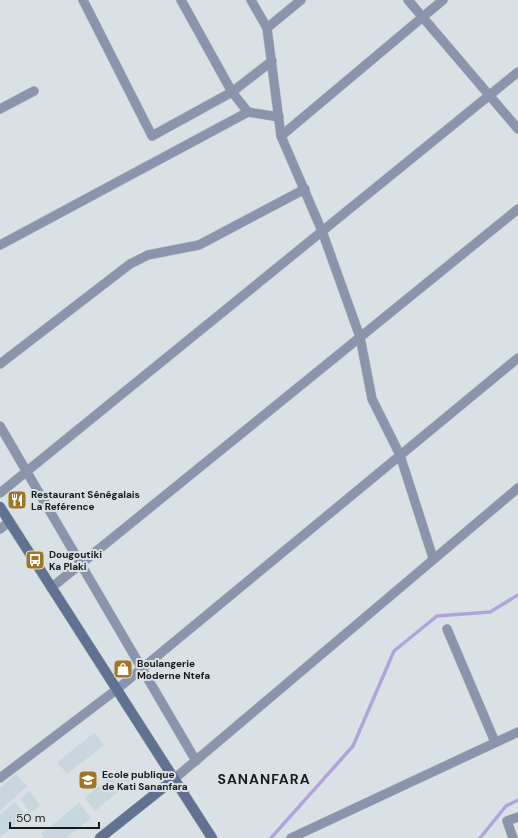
<svg xmlns="http://www.w3.org/2000/svg" width="518" height="838" font-family="'DM Sans',sans-serif">
<rect width="100%" height="100%" fill="#dae1e5"/>
<g fill="#c8d6de">
<path d="M94 733 104 745 67 774 57 762Z"/>
<path d="M121 768 131 781 95 811 85 798Z"/>
<path d="M16 774 27 786 0 811V788Z"/>
<path d="M30 791 40 806 30 813 20 798Z"/>
<path d="M15 802 26 816 0 837V815Z"/>
<path d="M79 803 91 818 66 838H44L41 834Z"/>
</g>
<g fill="none" stroke-linecap="round" stroke-linejoin="round">
<g stroke="#b0a5db" stroke-width="3.5">
<path d="M271 838 353 746 394 651 437 616 490 612 518 595"/>
<path d="M480 838 506 806 518 800"/>
</g>
<g stroke="#b7bdc1" stroke-width="10">
<g id="street">
<path d="M83 0 152 136 232 92 272 61"/>
<path d="M181 0 232 92 248 112"/>
<path d="M251 0 267 28 281 136 322 231 360 337 372 399 400 455 433 558"/>
<path d="M408 0 518 129"/>
<path d="M267 28 301 0"/>
<path d="M0 109 34 91"/>
<path d="M281 136 443 0"/>
<path d="M0 245 248 112 279 117"/>
<path d="M0 364 130 264 148 255 199 245 305 189"/>
<path d="M0 426 196 761"/>
<path d="M0 493 518 72"/>
<path d="M0 529 9 522"/>
<path d="M51 588 518 209"/>
<path d="M447 629 495 742"/>
<path d="M0 778 116 690 518 358"/>
<path d="M174 779 518 488"/>
<path d="M291 838 518 732"/>
<path d="M513 838 507 821 518 817"/>
</g>
</g>
<g stroke="#b7bdc1" stroke-width="11">
<g id="secondary">
<path d="M0 507 212 838"/>
<path d="M100 838 174 779"/>
</g>
</g>
<use href="#street" stroke="#8a95ab" stroke-width="9"/>
<use href="#secondary" stroke="#617191" stroke-width="10"/>
</g>
<defs>
<g id="restaurant-square" transform="scale(1)"><rect x="-9" y="-9" width="18" height="18" rx="4" fill="#a07525" stroke="#dae1e5"/><path d="M-5-6h1v4h1v-4h1v4h1v-4h1v5L-1.5 .5V6h-2V.5L-5-1ZM5-6V6H3V1.5H1.5Q1.5-4 5-6Z" fill="#fff"/></g>
<g id="bus-square" transform="scale(1)"><rect x="-9" y="-9" width="18" height="18" rx="4" fill="#a07525" stroke="#dae1e5"/><path d="M-5-6H5V4H4V6H2V4H-2V6H-4V4H-5ZM-3.5-4V0h7V-4ZM-3.5 1.2v1.5H-2V1.2ZM2 1.2v1.5H3.5V1.2Z" fill="#fff"/></g>
<g id="shop-square" transform="scale(1)"><rect x="-9" y="-9" width="18" height="18" rx="4" fill="#a07525" stroke="#dae1e5"/><path d="M-5-2.5h2.3a2.7 3.5 0 0 1 5.4 0H5L5.5 6h-11ZM-1.5-2.5h3a1.5 2.3 0 0 0-3 0Z" fill="#fff"/></g>
<g id="school-square" transform="scale(1)"><rect x="-9" y="-9" width="18" height="18" rx="4" fill="#a07525" stroke="#dae1e5"/><path d="M0-5L7-2L0 1L-7-2ZM-4 1L0 2.5L4 1V4Q0 6-4 4Z" fill="#fff"/></g>
</defs>
<g fill-rule="evenodd">
<use href="#restaurant-square" x="17" y="500"/>
<use href="#bus-square" x="35" y="560"/>
<use href="#shop-square" x="123" y="669"/>
<use href="#school-square" x="88" y="780"/>
</g>
<g text-anchor="middle" dominant-baseline="central" stroke-width="4" stroke-linejoin="round" paint-order="stroke">
<g font-size="10" font-weight="bold" fill="#181a1c" stroke="#dae1e5" text-anchor="start">
<text x="31" y="494">Restaurant Sénégalais<tspan x="31" dy="12">La Reférence</tspan></text>
<text x="49" y="554">Dougoutiki<tspan x="49" dy="12">Ka Plaki</tspan></text>
<text x="137" y="663">Boulangerie<tspan x="137" dy="12">Moderne Ntefa</tspan></text>
<text x="102" y="774">Ecole publique<tspan x="102" dy="12">de Kati Sananfara</tspan></text>
</g>
<g font-size="14" font-weight="bold" letter-spacing="1" fill="#181a1c" stroke="#dae1e5">
<text x="264" y="779">SANANFARA</text>
</g>
</g>
<path d="M10 822v6h89v-6" fill="none" stroke="#181a1c" stroke-width="2"/>
<text x="16" y="822" font-size="12" fill="#181a1c" stroke="#dae1e5" stroke-width="3" paint-order="stroke">50 m</text>
</svg>
